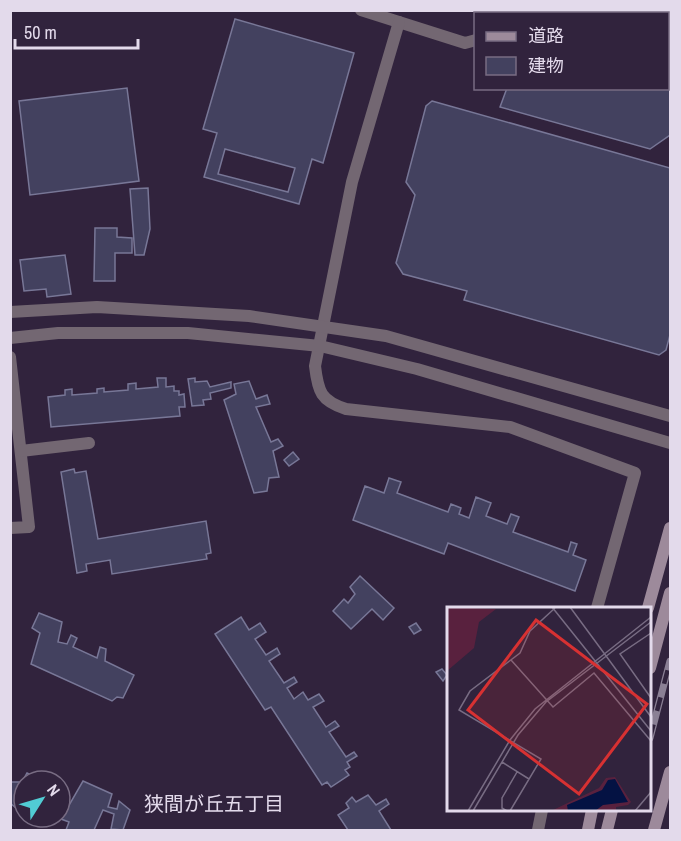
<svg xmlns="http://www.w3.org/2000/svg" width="681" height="841" font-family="'Archivo Narrow','Noto Sans JP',sans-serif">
<rect width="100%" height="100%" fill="#31233d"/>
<g fill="#43415f" stroke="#787797" stroke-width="1.5" fill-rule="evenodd">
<path d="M235 19 354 53 323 163 312 159 299 204 204 177 217 133 203 129ZM225 149 295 168 288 192 218 174Z"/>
<path d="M668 63H670V135L650 149 500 107 507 88H668Z"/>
<path d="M127 88 139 181 30 195 19 101Z"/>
<path d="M432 101 670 168V335L666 350 659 355 464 300 467 291 403 274 396 263 415 195 406 182 426 106Z"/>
<path d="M148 188 150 229 144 255H135L130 189Z"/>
<path d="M95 228H117V237L132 238V253H115V281H94Z"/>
<path d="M65 255 71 294 47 297 46 289 24 291 20 260Z"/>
<path d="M157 378H166V387L174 386V391H179V395L184 394 185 407H179L180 416 51 427 48 397 65 395V390L72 389V395L97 393V389L104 388V392L128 390V384L136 383V389L158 387Z"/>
<path d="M195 378V382L207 381 210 387 231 382V388L210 393 211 399 203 400 204 405 192 406 188 379Z"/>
<path d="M249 381 256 399 267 395 270 404 256 407 271 442 278 439 283 446 273 451 279 477 269 478 267 491 254 493 224 400 236 394 234 384Z"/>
<path d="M293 452 299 459 289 466 284 460Z"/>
<path d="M74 469 75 473 86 471 98 539 206 521 211 553 206 554 207 559 112 574 110 560 86 564 87 571 77 573 61 472Z"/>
<path d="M389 478 401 482 397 493 448 512 451 504 461 508 459 514 469 518 476 497 491 503 486 516 507 524 511 514 519 517 513 532 568 552 571 542 577 544 573 555 586 560 575 591 448 543 444 554 353 520 365 486 384 493Z"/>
<path d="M360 576 394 608 383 620 372 609 351 629 333 611 344 599 348 603 355 594 350 587Z"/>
<path d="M39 613 62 622 58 642 67 644 71 635 77 638 73 647 97 658 100 647 106 649 105 661 134 675 123 698 117 697 112 701 31 664 40 633 32 628Z"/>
<path d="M241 617 249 630 260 623 266 632 255 639 266 655 277 648 280 654 269 661 284 683 294 677 297 682 287 688 294 699 303 692 308 700 319 694 324 701 313 707 326 727 335 721 339 726 329 732 346 757 354 752 357 756 347 762 350 767 345 770 349 775 331 787 327 782 322 785 271 707 265 710 215 634Z"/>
<path d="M416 623 421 630 414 634 409 627Z"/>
<path d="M442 669 447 675 443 681 436 672Z"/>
<path d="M27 773 40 779 39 781H24V807L21 812 10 803V782H22Z"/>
<path d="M83 781 112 794 108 807 117 809 119 801 130 810 123 830 111 829 114 814 103 810 94 830H66L69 822 61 819Z"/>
<path d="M368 795 376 805 386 799 389 804 379 811 391 830H348L338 815 349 808 346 803 352 797 356 802Z"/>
</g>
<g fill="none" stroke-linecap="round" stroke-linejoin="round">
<g stroke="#736772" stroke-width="12">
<path d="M10 357 29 527 10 528"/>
<path d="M21 451 89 443"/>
</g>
<g stroke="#736772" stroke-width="12">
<path d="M361 10 465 43 476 40"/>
<path d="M639 10 670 13"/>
<path d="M583 14 595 10"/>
<path d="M399 22 352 182 315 366C318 392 321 401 346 409L510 427 635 473 597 608"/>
<path d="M10 312 97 307 249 316 386 336 670 416"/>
<path d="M10 338 58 333H188L320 346 417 369 670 443"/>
<path d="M538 830 542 810"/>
</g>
<g stroke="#9d8a9b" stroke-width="12">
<path d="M648 608 670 528"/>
<path d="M650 668 670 593"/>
<path d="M588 830 592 810"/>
<path d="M607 830 612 810"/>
<path d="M654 830 670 772"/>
</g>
<g stroke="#8b8095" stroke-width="7">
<path id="rail" d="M650 738 670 661"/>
</g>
<use href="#rail" stroke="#31233d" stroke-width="4.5" stroke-dasharray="14" stroke-linecap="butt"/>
</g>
<g text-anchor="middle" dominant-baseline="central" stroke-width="4.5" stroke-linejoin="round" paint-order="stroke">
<g font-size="20" fill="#e3daeb" stroke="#31233d">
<text x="214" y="803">狭間が丘五丁目</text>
</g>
</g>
<g transform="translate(447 607)">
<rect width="204" height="204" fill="#31233d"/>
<path d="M0 0 49 2 32 15 27 41 0 64ZM168 170 184 195 181 198 169 200V204H104L152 181 159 171Z" fill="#59213e"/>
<path d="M168 172 181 195 156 198 148 204H121L120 198 155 183 161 173Z" fill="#041243"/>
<path fill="none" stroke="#786c83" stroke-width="1.5" d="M105 0 204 124M123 0 204 110M204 26 173 47 204 91M64 53 106 100 147 66 204 134M55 155 82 172M21 204 63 133 88 102 204 10M26 204 71 128 99 95 204 15M60 204 55 201V191L70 165M63 204 94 152 12 103 23 84 73 46 83 24 108 1M188 204 204 185"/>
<path fill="#d73132" fill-opacity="0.15" stroke="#d73132" stroke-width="3" d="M89 13 200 97 132 187 21 103Z"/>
<rect width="204" height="204" fill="none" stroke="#e3daeb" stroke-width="3"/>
</g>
<rect width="681" height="841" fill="none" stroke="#e3daeb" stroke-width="24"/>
<rect x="474" y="12" width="195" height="78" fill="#31233d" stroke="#786c83" stroke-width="1.5"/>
<rect x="486" y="32" width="30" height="9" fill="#9d8a9b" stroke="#786c83" stroke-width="1.5"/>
<text x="528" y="42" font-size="18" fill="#e3daeb">道路</text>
<rect x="486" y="57" width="30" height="18" fill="#43415f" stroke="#786c83" stroke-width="1.5"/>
<text x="528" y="72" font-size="18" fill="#e3daeb">建物</text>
<g transform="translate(42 799) rotate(53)"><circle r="28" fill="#31233d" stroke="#786c83" stroke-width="1.5"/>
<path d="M0-4.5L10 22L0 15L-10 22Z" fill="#51ccd4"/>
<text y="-9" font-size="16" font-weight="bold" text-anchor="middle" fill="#e3daeb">N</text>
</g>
<path d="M15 39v9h123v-9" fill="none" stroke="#e3daeb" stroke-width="3"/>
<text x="24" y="39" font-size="18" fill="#e3daeb" stroke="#31233d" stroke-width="4.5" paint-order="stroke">50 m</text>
</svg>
